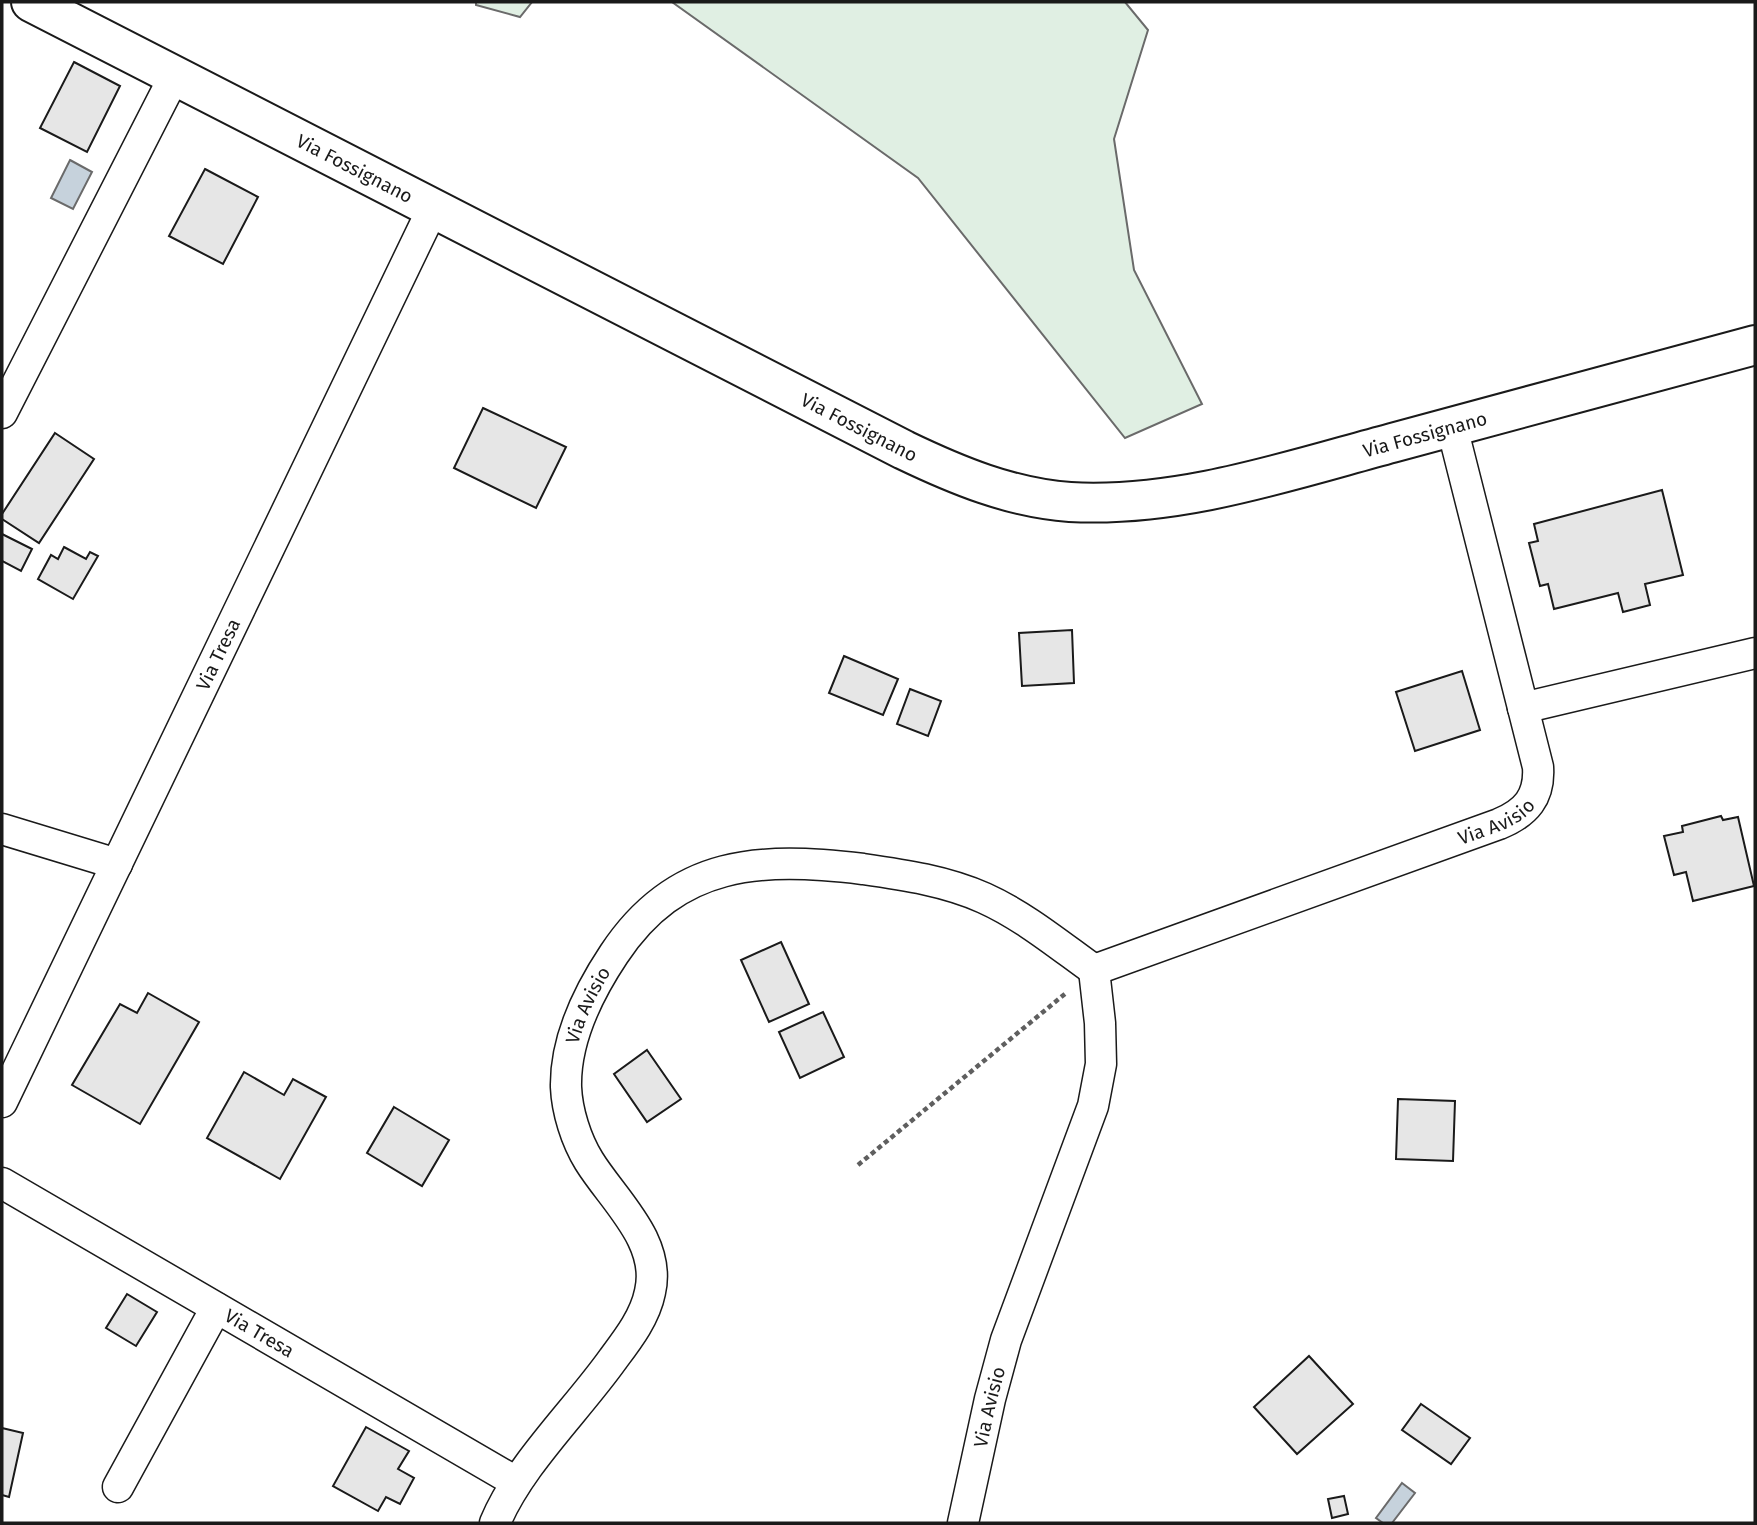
<svg xmlns="http://www.w3.org/2000/svg" width="1757" height="1525" font-family="'Fira Sans',sans-serif">
<rect width="100%" height="100%" fill="#fff"/>
<g fill="#e0efe3" stroke="#6a6a6a" stroke-width="2">
<path d="M476 2H532L520 17 476 5Z"/>
<path d="M672 2H1125L1148 30 1114 139 1134 270 1202 404 1125 438 918 178Z"/>
</g>
<g fill="#c6d2dc" stroke="#6a6a6a" stroke-width="2">
<path d="M70 160 92 172 73 209 51 198Z"/>
<path d="M1402 1483 1415 1493 1392 1523H1383L1376 1518Z"/>
</g>
<g fill="#e6e6e6" stroke="#1a1a1a" stroke-width="2">
<path d="M74 62 120 86 87 152 40 128Z"/>
<path d="M205 169 258 197 223 264 169 236Z"/>
<path d="M483 408 566 447 536 508 454 468Z"/>
<path d="M55 433 94 459 39 543 2 519V514Z"/>
<path d="M1662 490 1683 575 1645 584 1650 605 1623 612 1618 593 1554 609 1548 584 1540 586 1529 543 1538 541 1534 524Z"/>
<path d="M2 534 32 549 21 571 2 561Z"/>
<path d="M64 547 86 559 90 552 98 556 73 599 38 579 51 555 58 559Z"/>
<path d="M1072 630 1074 683 1022 686 1019 633Z"/>
<path d="M844 656 898 679 883 715 829 693Z"/>
<path d="M1462 671 1480 730 1415 751 1396 692Z"/>
<path d="M910 689 941 701 928 736 897 724Z"/>
<path d="M1721 816 1723 820 1738 817 1754 886 1693 901 1686 872 1674 875 1664 836 1683 832 1682 826Z"/>
<path d="M781 942 809 1004 769 1022 741 960Z"/>
<path d="M148 993 199 1022 140 1124 72 1085 120 1004 137 1013Z"/>
<path d="M823 1012 844 1057 800 1078 779 1032Z"/>
<path d="M647 1050 681 1099 647 1122 614 1074Z"/>
<path d="M244 1072 284 1095 293 1079 326 1097 280 1179 207 1138Z"/>
<path d="M1398 1099 1455 1101 1453 1161 1396 1159Z"/>
<path d="M394 1107 449 1140 422 1186 367 1153Z"/>
<path d="M127 1294 157 1312 136 1346 106 1328Z"/>
<path d="M1309 1356 1353 1404 1297 1454 1254 1407Z"/>
<path d="M1421 1404 1470 1438 1451 1464 1402 1430Z"/>
<path d="M366 1427 409 1451 398 1469 414 1478 400 1504 386 1497 378 1511 333 1486Z"/>
<path d="M2 1428 23 1433 9 1497 2 1495Z"/>
<path d="M1344 1496 1348 1514 1332 1518 1328 1499Z"/>
</g>
<g fill="none" stroke-linecap="round" stroke-linejoin="round">
<g stroke="#1a1a1a" stroke-width="33">
<g id="street">
<path d="M2 413 175 75"/>
<path d="M1523 708 1755 653"/>
<path d="M2 829 117 864"/>
<path id="s1" d="M2 1102 433 208"/>
<path id="s2" d="M2 1183 516 1482"/>
<path d="M118 1487 216 1308"/>
<path id="s3" d="M495 1523C519 1465 576 1411 613 1359 628 1339 645 1317 650 1292 662 1241 613 1200 589 1161 576 1140 567 1111 566 1087 565 1039 588 993 614 954 677 859 760 857 863 869 905 875 946 881 984 898 1024 916 1059 945 1094 970L1499 824C1526 813 1540 797 1538 767L1452 427"/>
<path id="s4" d="M963 1523 990 1399 1006 1340 1093 1106 1101 1064 1100 1023 1094 970"/>
</g>
</g>
<g stroke="#1a1a1a" stroke-width="42">
<g id="secondary">
<path id="s5" d="M31 2 904 450C956 475 1011 498 1070 502 1179 508 1288 471 1392 443 1513 410 1634 378 1755 345"/>
</g>
</g>
<path stroke="#5f5f5f" stroke-width="4.5" stroke-dasharray="5 3.5" stroke-linecap="butt" d="M858 1165 1066 993"/>
<use href="#street" stroke="#fff" stroke-width="30"/>
<use href="#secondary" stroke="#fff" stroke-width="38"/>
</g>
<g text-anchor="middle" dominant-baseline="central" stroke-width="5" stroke-linejoin="round" paint-order="stroke">
<g font-size="19" fill="#1a1a1a" stroke="#fff">
<text stroke="none"><textPath href="#s5" startOffset="364">Via Fossignano</textPath></text>
<text stroke="none"><textPath href="#s5" startOffset="931">Via Fossignano</textPath></text>
<text stroke="none"><textPath href="#s5" startOffset="1519">Via Fossignano</textPath></text>
<text stroke="none"><textPath href="#s1" startOffset="497">Via Tresa</textPath></text>
<text stroke="none"><textPath href="#s3" startOffset="1617">Via Avisio</textPath></text>
<text stroke="none"><textPath href="#s3" startOffset="593">Via Avisio</textPath></text>
<text stroke="none"><textPath href="#s2" startOffset="298">Via Tresa</textPath></text>
<text stroke="none"><textPath href="#s4" startOffset="119">Via Avisio</textPath></text>
</g>
</g>
<rect width="1757" height="1525" fill="none" stroke="#1a1a1a" stroke-width="7"/>
</svg>
